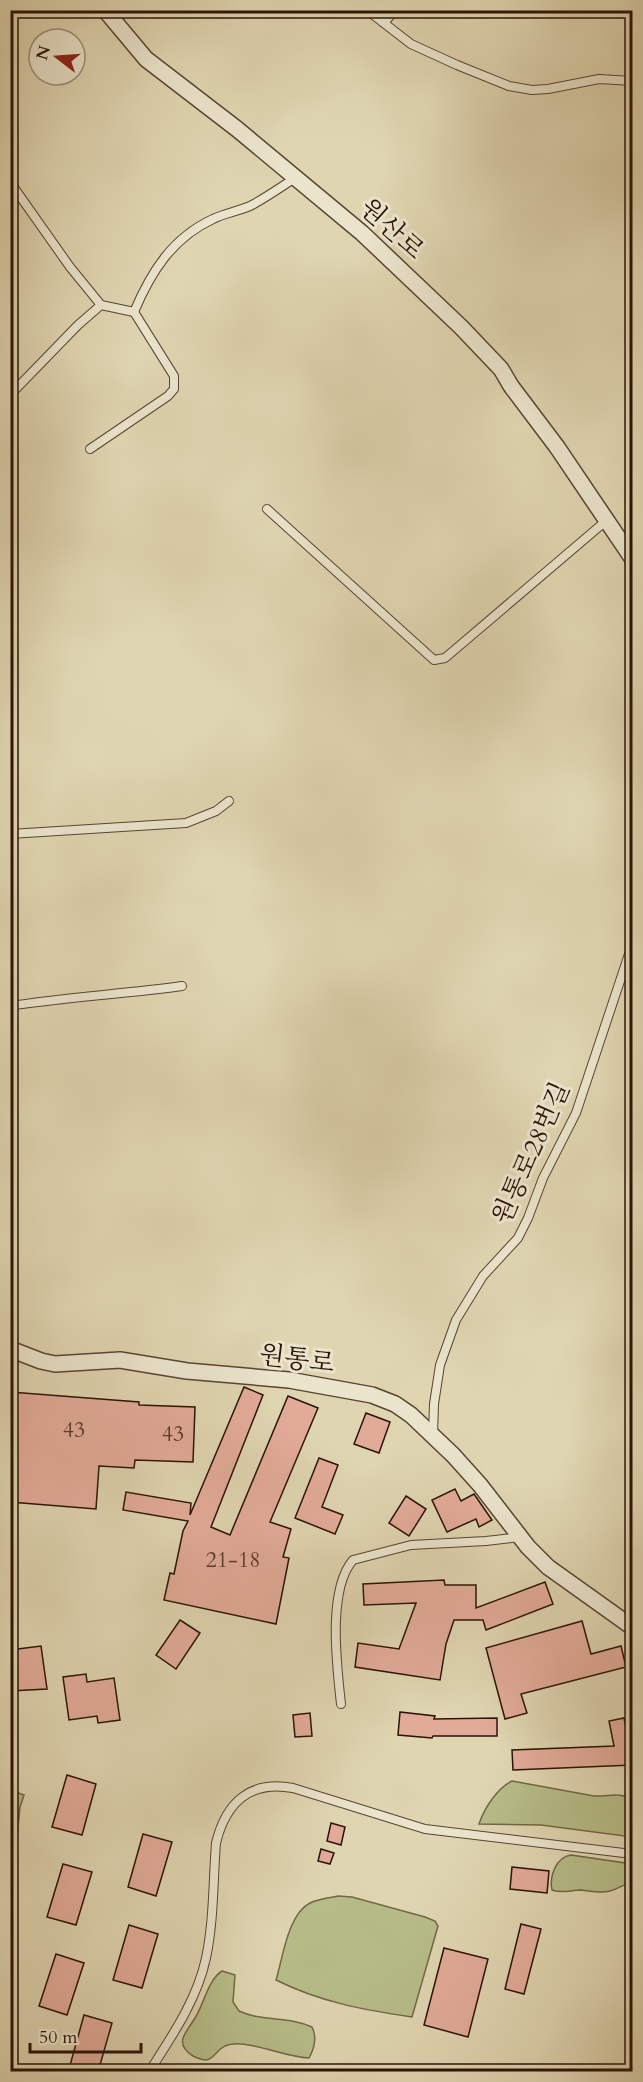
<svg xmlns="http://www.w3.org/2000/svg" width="643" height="2082" font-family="Cardo,'Noto Serif KR',serif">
<rect width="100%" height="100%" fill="#dfd5b1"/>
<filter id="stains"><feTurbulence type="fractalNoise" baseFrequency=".00333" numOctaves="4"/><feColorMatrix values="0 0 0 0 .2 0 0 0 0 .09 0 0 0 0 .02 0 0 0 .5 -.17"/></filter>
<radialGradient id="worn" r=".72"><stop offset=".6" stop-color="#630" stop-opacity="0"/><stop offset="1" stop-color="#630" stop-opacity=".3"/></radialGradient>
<g fill="#b6bc88" stroke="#716848" stroke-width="1.5">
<path d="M512 1781 594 1796C609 1797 620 1791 632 1800V1837L541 1825 479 1824C484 1809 497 1788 512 1781Z"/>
<path d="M18 1793 24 1795 20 1807 11 1897V1799Z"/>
<path d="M571 1855 632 1864V1883C623 1884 618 1889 610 1891 600 1894 591 1891 581 1890 571 1890 561 1894 552 1890 549 1877 556 1857 571 1855Z"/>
<path d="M338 1896 352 1897 425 1917 435 1921 438 1926 412 2017C364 2010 320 2002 276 1980 283 1957 288 1914 310 1903 318 1899 329 1898 338 1896Z"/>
<path d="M222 1971 235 1975 233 2002 239 2011C262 2022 289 2016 312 2027 317 2037 314 2049 309 2058 287 2057 264 2046 241 2044 216 2042 218 2058 206 2060 201 2060 197 2058 193 2056 173 2043 186 2033 195 2018 204 2004 208 1980 222 1971Z"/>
</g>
<g fill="#e2ab98" stroke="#2c1307" stroke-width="1.5">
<path d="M244 1387 263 1395 211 1527 230 1535 288 1396 318 1408 270 1522 291 1529 283 1557 289 1558 276 1624 164 1600 170 1573 174 1574 183 1531 188 1521 123 1510 126 1492 191 1503 190 1515Z"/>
<path d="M10 1392 139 1402V1405L195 1407 193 1462 135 1460 134 1468 99 1466 96 1509 10 1502Z"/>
<path d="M366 1413 390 1422 379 1453 354 1444Z"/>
<path d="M319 1458 338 1465 322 1507 343 1515 335 1534 295 1518Z"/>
<path d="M455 1489 461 1501 474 1494 492 1520 479 1527 476 1519 447 1532 432 1500Z"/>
<path d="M406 1496 426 1509 409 1536 389 1523Z"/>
<path d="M444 1580 445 1585H476V1608L545 1582 553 1604 486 1630 483 1620H454L446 1644 440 1680 355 1667 358 1643 399 1649 416 1603 364 1605 363 1584Z"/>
<path d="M180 1620 200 1633 176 1669 156 1655Z"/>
<path d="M582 1621 591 1654 621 1646 626 1667 521 1694 527 1713 505 1719 486 1648Z"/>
<path d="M41 1646 47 1689 10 1691V1650Z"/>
<path d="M86 1674 87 1682 114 1678 120 1720 98 1723 97 1716 69 1720 63 1677Z"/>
<path d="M400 1712 435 1716 434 1719 497 1718V1736H433L432 1738 398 1735Z"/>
<path d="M310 1713 312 1736 295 1737 293 1715Z"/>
<path d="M624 1718 630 1748H633V1765L513 1770 512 1750 614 1746 609 1721Z"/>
<path d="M67 1775 96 1784 82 1835 52 1827Z"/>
<path d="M331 1823 345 1827 341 1845 327 1841Z"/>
<path d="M143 1834 172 1842 156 1896 128 1887Z"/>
<path d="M321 1849 334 1853 330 1864 318 1861Z"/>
<path d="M63 1864 92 1872 76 1925 47 1917Z"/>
<path d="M512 1867 549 1871 547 1893 510 1889Z"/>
<path d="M521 1924 541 1929 524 1994 505 1989Z"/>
<path d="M129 1925 158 1934 142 1988 113 1980Z"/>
<path d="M444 1948 488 1959 468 2037 424 2025Z"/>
<path d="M56 1954 84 1963 67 2015 39 2006Z"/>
<path d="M84 2015 112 2023 98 2072H79L69 2069Z"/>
</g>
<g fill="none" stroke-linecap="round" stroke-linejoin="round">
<g stroke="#594432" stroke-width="10">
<g id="lane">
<path d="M367 10 411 44 457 65 509 86 532 90 548 89 599 79 632 81"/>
<path d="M384 23 395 10"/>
<path d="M10 182 70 267 101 305"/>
<path d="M10 395 78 325 101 305 134 312C151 272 172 238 213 219 225 213 240 211 252 205 267 197 281 187 295 178"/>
<path d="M90 449 168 396 174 389V376L134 312"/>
<path d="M267 509 434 660 445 658 607 520"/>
<path d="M10 834 186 823 216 811 229 801"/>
<path d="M10 1006C67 997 125 994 182 986"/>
<path d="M433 1434 434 1404 440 1365 456 1320 483 1276 518 1238 528 1218 543 1178 576 1113 632 945"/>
<path d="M341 1704C337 1667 327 1590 353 1560L411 1545 486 1541 520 1537"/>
<path d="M149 2072C172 2036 197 2000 206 1958 214 1920 213 1881 216 1843 226 1802 250 1780 293 1788L425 1829 632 1854"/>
</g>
</g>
<g stroke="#594432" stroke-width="18">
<g id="street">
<path d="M105 10 146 59 237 129 362 233 461 327 501 369 511 386 557 447 632 558"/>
<path d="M10 1349 41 1361 55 1364 120 1360 187 1371 289 1380 372 1395 395 1404 411 1415 453 1455 480 1485 528 1547 548 1567 632 1627"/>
</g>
</g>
<use href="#lane" stroke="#eae4cc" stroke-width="8"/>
<use href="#street" stroke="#eae4cc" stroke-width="15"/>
</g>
<g text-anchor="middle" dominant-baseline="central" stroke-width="6" stroke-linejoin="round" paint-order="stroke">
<g font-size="22" fill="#5a392b">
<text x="74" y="1430">43</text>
<text x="173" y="1434">43</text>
<text x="233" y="1560">21-18</text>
</g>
<g font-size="26" fill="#2c1307" stroke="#eae4cc">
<text transform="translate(392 229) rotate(42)">원산로</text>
<text transform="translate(531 1153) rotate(-66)">원통로28번길</text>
<text transform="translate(297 1359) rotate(7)">원통로</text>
</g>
</g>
<rect width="643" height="2082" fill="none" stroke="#dfd5b1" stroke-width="36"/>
<rect x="12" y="12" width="619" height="2058" fill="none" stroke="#2c1307" stroke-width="3"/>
<rect x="18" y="18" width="607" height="2046" fill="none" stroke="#2c1307" stroke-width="1.5"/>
<g transform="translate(57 57) rotate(287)"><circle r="28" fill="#eae4cc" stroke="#9e907d" stroke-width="1.5"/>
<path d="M0-4.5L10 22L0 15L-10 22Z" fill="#8f2418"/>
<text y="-9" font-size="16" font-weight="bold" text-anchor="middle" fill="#2c1307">N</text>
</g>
<path d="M30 2043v9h111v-9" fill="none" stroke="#2c1307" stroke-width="3"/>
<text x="39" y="2043" font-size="18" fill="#2c1307" stroke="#eae4cc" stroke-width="4.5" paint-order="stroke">50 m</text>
<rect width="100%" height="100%" filter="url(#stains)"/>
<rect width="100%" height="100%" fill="url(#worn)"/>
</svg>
